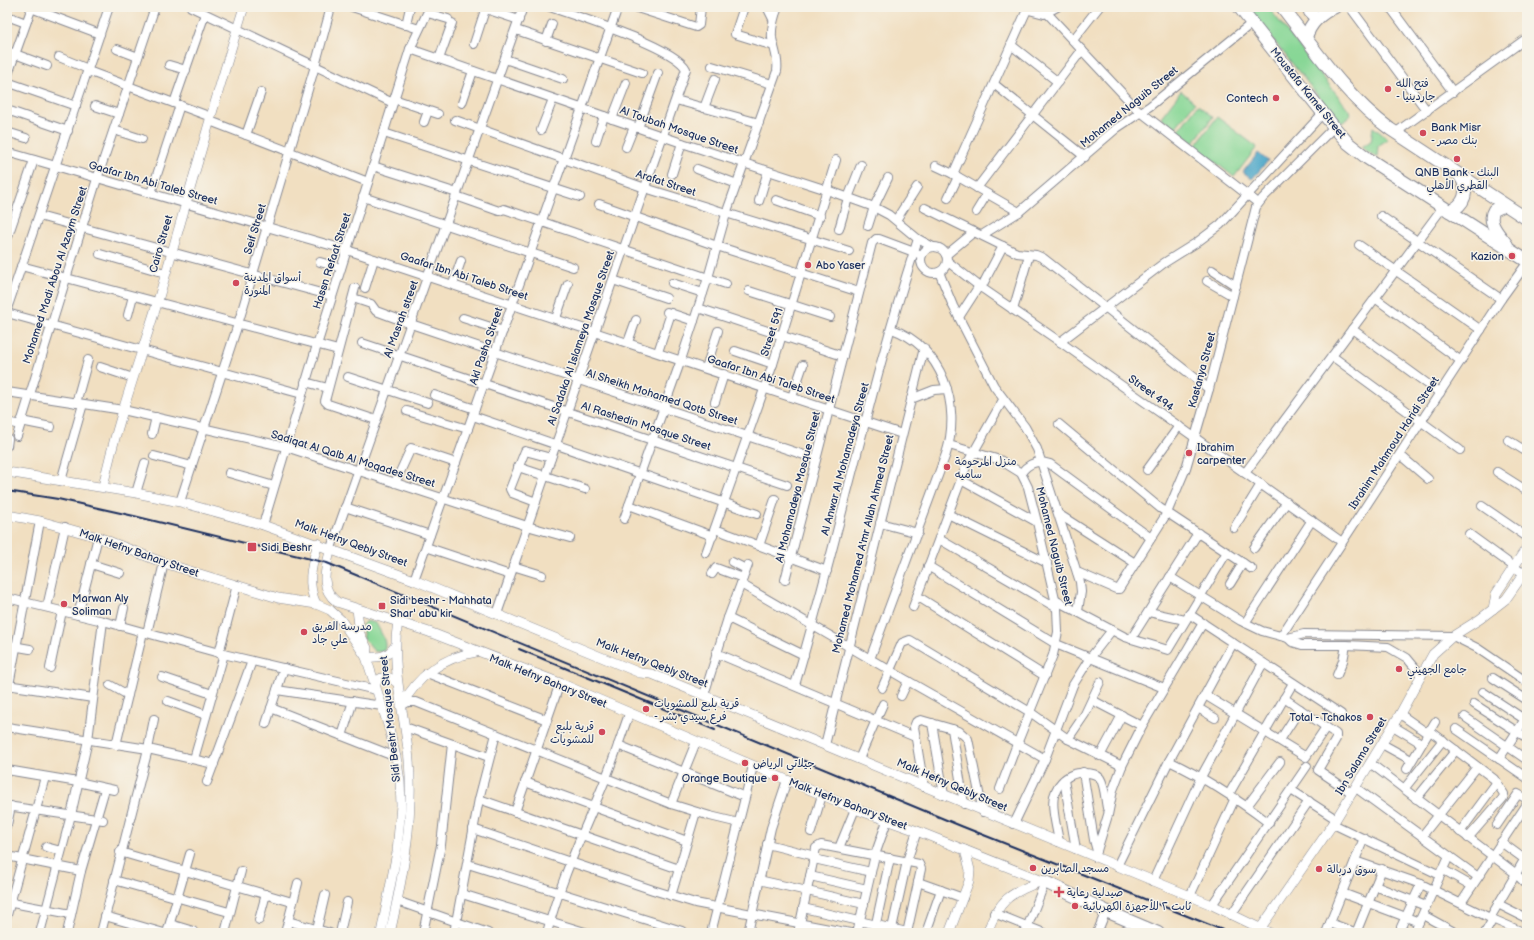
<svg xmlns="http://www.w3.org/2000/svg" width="1534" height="940" font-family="'Balsamiq Sans','Playpen Sans Arabic',sans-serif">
<rect width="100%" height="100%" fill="#f7f3e8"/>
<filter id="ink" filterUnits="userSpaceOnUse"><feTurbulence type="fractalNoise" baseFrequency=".025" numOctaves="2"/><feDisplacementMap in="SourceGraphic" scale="8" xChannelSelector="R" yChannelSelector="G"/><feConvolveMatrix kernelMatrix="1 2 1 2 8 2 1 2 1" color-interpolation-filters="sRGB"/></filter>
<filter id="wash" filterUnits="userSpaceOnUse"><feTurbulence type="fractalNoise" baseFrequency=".012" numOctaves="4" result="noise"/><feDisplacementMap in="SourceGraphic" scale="16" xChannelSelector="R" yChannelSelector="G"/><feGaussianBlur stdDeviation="0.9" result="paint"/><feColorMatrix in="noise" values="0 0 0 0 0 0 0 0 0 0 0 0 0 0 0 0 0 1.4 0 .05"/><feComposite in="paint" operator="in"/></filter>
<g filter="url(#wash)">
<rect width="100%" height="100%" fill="#f1dfc1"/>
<g fill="#88d796" stroke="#52837a">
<path d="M1247 7H1268L1349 110 1350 115 1348 119 1343 122 1338 121Z"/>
<path d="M1181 91 1195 103 1175 128 1161 117Z"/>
<path d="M1198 105 1213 117 1193 143 1178 131Z"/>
<path d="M1217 117 1257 147 1234 177 1195 146Z"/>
<path d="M1373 127 1388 139 1378 146 1377 158 1361 147 1371 141Z"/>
<path d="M366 621 376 623C380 632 389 643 383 652L374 651 364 639 362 625Z"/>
</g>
<path fill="#4aa6c8" stroke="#326a93" d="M1258 153 1268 161 1252 179 1243 172Z"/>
</g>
<g filter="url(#ink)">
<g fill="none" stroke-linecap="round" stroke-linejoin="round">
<g stroke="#868790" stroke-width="10">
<g id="minor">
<path d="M191 7 393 103"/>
<path d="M352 7 419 29"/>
<path d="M634 7 696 27 699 25 701 7"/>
<path d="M744 7 735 34 774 46"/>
<path d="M767 7 773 19"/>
<path d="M1350 7 1427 111"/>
<path d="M1390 7 1453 92"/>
<path d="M31 8 100 34"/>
<path d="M486 9 519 20"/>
<path d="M428 13 448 19"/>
<path d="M1047 13 1137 109 1258 203"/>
<path d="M7 16 26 23"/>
<path d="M406 25 410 7"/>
<path d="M516 30 642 73"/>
<path d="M1073 40 1099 7"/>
<path d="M546 41 552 24"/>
<path d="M474 44 486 7"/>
<path d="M1011 45 1058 82"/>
<path d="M117 49 138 57"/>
<path d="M410 49 682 143 827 190 874 207 889 215 918 239 933 247"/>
<path d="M7 51 47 66"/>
<path d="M59 57 88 69"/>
<path d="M439 59 452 23"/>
<path d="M505 59 563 79"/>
<path d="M169 65 186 70"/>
<path d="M712 66 772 84"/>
<path d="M88 71 211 117"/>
<path d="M7 77 32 7"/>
<path d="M7 82 76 106"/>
<path d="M994 84 1085 157"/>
<path d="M394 99 438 114"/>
<path d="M676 100 759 123"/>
<path d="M174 103 205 14"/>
<path d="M462 103 473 71"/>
<path d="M95 106 119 114"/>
<path d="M704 108 715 79"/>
<path d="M7 110 68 131"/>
<path d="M612 119 626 83"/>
<path d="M455 120 645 188 849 251"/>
<path d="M210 121 368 182"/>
<path d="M424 122 428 111"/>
<path d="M638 128 658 73"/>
<path d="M114 130 142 139"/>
<path d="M541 130 553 99"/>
<path d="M7 132 26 138"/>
<path d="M384 133 580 197"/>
<path d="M1395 133 1527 38"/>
<path d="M246 135 261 92"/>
<path d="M596 141 604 116"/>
<path d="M626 147 634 127"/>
<path d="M14 154 347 250 902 434"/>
<path d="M373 166 457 193"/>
<path d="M936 166 953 174 1019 212"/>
<path d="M697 169 737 184"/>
<path d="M672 174 682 143"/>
<path d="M953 174 1026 12 1029 10 1044 14 1057 7"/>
<path d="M977 188 1082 50"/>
<path d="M151 193 180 105"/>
<path d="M456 196 499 211 504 209 726 284"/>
<path d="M363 197 573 267"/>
<path d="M948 198 958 177"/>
<path d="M776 200 820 216"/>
<path d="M759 201 768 171"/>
<path d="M599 204 717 246 859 292"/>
<path d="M925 208 1017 253 1036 255 1043 258 1209 389"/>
<path d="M976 212 987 194"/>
<path d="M39 216 332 296"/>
<path d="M1381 216 1501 299"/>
<path d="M896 220 917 187"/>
<path d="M868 226 874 207 888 178"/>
<path d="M839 229 848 198 861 165"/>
<path d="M982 235 1019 212 1117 128 1150 106 1252 23"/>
<path d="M7 239 34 160"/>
<path d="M1359 245 1481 330"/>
<circle cx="934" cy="260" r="13"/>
<path d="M100 254 165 273"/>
<path d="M946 255 974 232"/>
<path d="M947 261 979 286 1066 346 1342 542"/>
<path d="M320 262 341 268"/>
<path d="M21 266 338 350"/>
<path d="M1212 270 1236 286"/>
<path d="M939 272 953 306 994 386 1025 427 1037 449 1080 582 1081 592 1078 611"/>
<path d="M613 280 666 298"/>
<path d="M1207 281 1233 296"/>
<path d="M672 283 703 293"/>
<path d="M453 284 461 261"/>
<path d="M355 288 325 401 328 404 376 420"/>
<path d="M365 288 374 259"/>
<path d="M981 288 1003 246"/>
<path d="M749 291 830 317"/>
<path d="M353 298 371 304 376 311 411 324 816 459"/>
<path d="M1375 298 1461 361"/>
<path d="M698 308 843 356"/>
<path d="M7 309 109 7"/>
<path d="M1013 310 1029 255"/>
<path d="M667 312 694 321"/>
<path d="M7 313 302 394"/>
<path d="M128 315 133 296"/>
<path d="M959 317 979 286"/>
<path d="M463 318 503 331"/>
<path d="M556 318 568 284"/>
<path d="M1352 329 1440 393"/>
<path d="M628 342 636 320"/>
<path d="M1060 342 1164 263 1196 243 1220 225 1323 113"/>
<path d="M362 343 787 485"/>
<path d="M735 351 773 364"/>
<path d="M658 352 671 313"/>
<path d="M1332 356 1460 450"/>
<path d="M100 367 133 378"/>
<path d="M706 368 718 331"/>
<path d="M348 377 428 403"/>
<path d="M305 382 328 388"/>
<path d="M7 392 123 410 286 447 527 526 570 538"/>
<path d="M434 395 475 409"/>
<path d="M792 397 803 365"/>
<path d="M911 399 934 390 947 389"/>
<path d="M715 402 724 374"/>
<path d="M76 403 88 360"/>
<path d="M407 411 468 429"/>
<path d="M473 416 757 514"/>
<path d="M21 421 51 427"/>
<path d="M7 422 20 425"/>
<path d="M1059 424 1160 508 1252 569"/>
<path d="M152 434 156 417"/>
<path d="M17 436 97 179 155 7"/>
<path d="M1508 440 1527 452"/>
<path d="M949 445 1000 460 1021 473 1028 487 1037 522 1057 608 1058 632 1053 655 1017 744 1000 789"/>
<path d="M7 446 8 439"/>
<path d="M1400 455 1428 479"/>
<path d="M154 456 192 466"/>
<path d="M518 467 585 489"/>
<path d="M1147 470 1179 426"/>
<path d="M1497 472 1527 491"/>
<path d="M229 473 274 486"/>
<path d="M1021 473C1029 462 1038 460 1050 464L1151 538"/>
<path d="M1245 473 1443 207"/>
<path d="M961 480 1037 522"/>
<path d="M61 481 83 404"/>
<path d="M395 483 411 448 456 463"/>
<path d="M136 493 145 463"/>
<path d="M180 502 238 324 315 66 331 7"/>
<path d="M536 502 512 493 510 489 525 451 551 458"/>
<path d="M629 505 713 536"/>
<path d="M1482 506 1527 537"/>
<path d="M345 507 430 535"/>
<path d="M948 514 1047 563"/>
<path d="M1060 515 1135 563"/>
<path d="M624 519 681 360 708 278 726 214 777 71C779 59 774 50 772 38 771 26 774 17 778 7"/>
<path d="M880 523 918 533"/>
<path d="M263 525 317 345 410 49 430 7"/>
<path d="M1234 528 1261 484"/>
<path d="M715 529 827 571"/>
<path d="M1469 534 1524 574"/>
<path d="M939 539 1057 608"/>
<path d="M759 546 775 499"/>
<path d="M426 547 510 575"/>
<path d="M331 548 523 7"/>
<path d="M1254 548 1287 502"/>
<path d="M706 553 773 364 836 160"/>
<path d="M732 562 746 569"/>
<path d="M91 564 120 573"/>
<path d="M513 566 542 575"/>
<path d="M928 566 1056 644 1164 688"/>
<path d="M1077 572 1116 589H1119L1167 513 1186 468 1209 389 1256 207 1263 198 1334 127"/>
<path d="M712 574 716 568 743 578"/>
<path d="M1170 577 1241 621 1262 631 1288 638 1292 642 1302 645H1346L1388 647 1407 658 1421 675"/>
<path d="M414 580 618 7"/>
<path d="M785 580 872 243 876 239H879L922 255"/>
<path d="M741 584 908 681 1045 759"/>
<path d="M1230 584 1243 563"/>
<path d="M917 596 1045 676"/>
<path d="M7 598 103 621 219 653 376 690"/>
<path d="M1055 600 1125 637 1168 650 1227 552"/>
<path d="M47 607 65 527"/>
<path d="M913 607 967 464 1003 400"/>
<path d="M1149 612 1185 620"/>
<path d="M497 614 686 69C675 47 576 16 550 7"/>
<path d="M1189 614 1341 714"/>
<path d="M78 615 98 537"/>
<path d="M728 618 804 655"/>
<path d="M1245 623 1312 520"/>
<path d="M120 626 124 608"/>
<path d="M147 633 164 563"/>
<path d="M1281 636 1501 299 1527 263"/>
<path d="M1288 638 1304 634 1453 636 1477 648 1527 682"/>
<path d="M1131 639 1198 533"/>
<path d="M7 645 30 649"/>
<path d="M219 653 237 585"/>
<path d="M716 653 915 737"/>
<path d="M870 659 946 454C962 405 942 347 892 329"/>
<path d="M50 668 62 611"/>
<path d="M427 673 547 720"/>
<path d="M1337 675 1343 661 1346 645"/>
<path d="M162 677 212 694"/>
<path d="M1493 678 1527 700"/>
<path d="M7 685 93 698"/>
<path d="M9 685 40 521"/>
<path d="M110 685 128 695"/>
<path d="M795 685C839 537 870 385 918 239"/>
<path d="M882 688 902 643 910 640 1030 712 1068 739 1122 766"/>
<path d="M277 690 382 706"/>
<path d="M1483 692 1527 721"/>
<path d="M704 695 728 618 748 565"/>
<path d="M1205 695 1306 757 1326 727"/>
<path d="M901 696 908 681"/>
<path d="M1284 698 1336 734V739L1318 770 1352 793"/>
<path d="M1092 700 1142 726"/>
<path d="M168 701 206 715"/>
<path d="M1474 704 1527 738"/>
<path d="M401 706 408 702H416L671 804 710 816 739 823"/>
<path d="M271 708 396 757"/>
<path d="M1198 708 1215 718"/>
<path d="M1400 714 1427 733"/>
<path d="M1465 717 1527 760"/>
<path d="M932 723 944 795"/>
<path d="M266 724 284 668"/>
<path d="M1393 726 1421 743"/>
<path d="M7 727 148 749 214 764"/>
<path d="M405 727 489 757"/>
<path d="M952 729 964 804"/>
<path d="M1456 729 1527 778"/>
<path d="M1429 730 1494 779 1504 794 1503 798 1468 838"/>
<path d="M342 736 353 701"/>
<path d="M1068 739 1085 714 1100 682"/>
<path d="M1280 740 1300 709"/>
<path d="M1382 744 1411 760"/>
<path d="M116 745 143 632"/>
<path d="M618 745 745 797"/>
<path d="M825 745 924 348"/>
<path d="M1100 756 1122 715"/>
<path d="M194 759 224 654"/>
<path d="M859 759 883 704"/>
<path d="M1499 759 1527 716"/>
<path d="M1169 761C1205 778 1237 799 1269 823"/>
<path d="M1370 763 1515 873 1527 885"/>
<path d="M1407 769 1435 722"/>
<path d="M7 770 78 782 114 790"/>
<path d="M1083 772 1094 840 1097 851"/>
<path d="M1064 780 1076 849"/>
<path d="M207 782 252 661"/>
<path d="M525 782 687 841"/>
<path d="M924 787 914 727 916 722 921 720 959 731 968 739 983 812"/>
<path d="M1356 788 1478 877"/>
<path d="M1404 789 1443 740"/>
<path d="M1291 790 1336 819"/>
<path d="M1229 794 1293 683"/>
<path d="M479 799 679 869"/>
<path d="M1416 799 1456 750"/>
<path d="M671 804 696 742"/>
<path d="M7 806 103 820"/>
<path d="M1247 806 1280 762"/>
<path d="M515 812 560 683"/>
<path d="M1014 824 1045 759 1073 685 1090 658 1112 630"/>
<path d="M1333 824 1440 875"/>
<path d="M7 825 11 806"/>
<path d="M1497 825 1518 794 1527 799"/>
<path d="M473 829 653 890 695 903 850 933"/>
<path d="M811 832 822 795"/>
<path d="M1460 832 1497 782"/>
<path d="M1422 836 1477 767"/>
<path d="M1059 842C1057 828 1051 809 1054 796 1058 781 1071 771 1086 773 1091 773 1096 774 1100 778 1105 786 1105 799 1107 808"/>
<path d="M1501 842 1527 861"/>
<path d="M767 844 815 856"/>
<path d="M46 847 61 851"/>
<path d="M839 848 855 809"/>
<path d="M120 852 292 902"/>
<path d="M7 856 81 871"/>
<path d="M1095 857 1108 815 1113 790 1122 766 1142 726 1203 623"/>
<path d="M814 859 871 872"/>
<path d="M1355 861 1421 884 1490 918 1525 933"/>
<path d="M468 864 682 931"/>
<path d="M1117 866 1169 761 1233 643"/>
<path d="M1442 869 1472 886"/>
<path d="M810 876 867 889"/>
<path d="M114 880 229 912"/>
<path d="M759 880 864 904"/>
<path d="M1153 881 1201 777 1263 663"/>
<path d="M918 882 963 898"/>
<path d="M1375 886 1426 906"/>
<path d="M1342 893 1419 922"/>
<path d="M462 894 588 933"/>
<path d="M671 896 696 812"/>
<path d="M1190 896 1235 798"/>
<path d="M397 901 488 933"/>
<path d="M7 902 71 914"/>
<path d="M1461 903 1527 804"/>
<path d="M1498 904 1526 918 1527 922"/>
<path d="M1212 905 1307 766"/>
<path d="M803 908 907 932"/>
<path d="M994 913 1044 933"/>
<path d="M7 915 45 777"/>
<path d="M1231 915 1309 801"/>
<path d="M1423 915 1456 933"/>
<path d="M105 916 164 933"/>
<path d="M1490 918 1527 855"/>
<path d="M259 920 266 894"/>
<path d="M288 921 330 933"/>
<path d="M1330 923 1357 933"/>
<path d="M170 924 193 931"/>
<path d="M928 927 941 890"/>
<path d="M317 929 325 895"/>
<path d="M40 933 71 815 88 740 103 621"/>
<path d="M67 933 81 871 105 789"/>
<path d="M101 933 148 749 154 719"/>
<path d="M167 933 190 854"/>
<path d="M225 933 241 871"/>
<path d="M285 933 298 883"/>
<path d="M340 933 347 902"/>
<path d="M423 933 441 845 452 744"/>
<path d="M454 933 479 799 496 734"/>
<path d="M547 933C559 885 579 842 598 797 610 770 619 742 629 714"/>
<path d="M711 933 753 766"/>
<path d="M748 933 771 828 787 780"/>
<path d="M798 933 816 848 821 845 919 864 921 869 907 933"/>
<path d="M857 933 875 855 887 821"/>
<path d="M874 933 890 858"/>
<path d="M891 933 907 861 917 831"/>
<path d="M1025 933 1045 882"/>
<path d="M1097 933 1106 911"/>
<path d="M1326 933 1364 838"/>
<path d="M1356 933 1382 869"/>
<path d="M1406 933 1402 931 1401 927 1421 884"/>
<path d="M1414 933 1449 856"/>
<path d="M1485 933 1493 919"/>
</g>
</g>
<g stroke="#868790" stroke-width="10">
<g id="tertiary">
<path d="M7 472 136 493 180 502 263 525 414 580 640 673 652 674 674 683 1212 905 1270 933"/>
<path d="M103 487C116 425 138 365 157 304 186 205 213 105 244 7"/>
<path d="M7 515 40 521 98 537 164 563 278 598 316 604 330 610 341 620 366 657 389 728 396 757 400 781 401 805 397 852 381 933"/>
<path d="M331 548C326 568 318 587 337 602L429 632 560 683 855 809 917 831 1045 882"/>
<path d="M316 604C306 582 312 565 318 543"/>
<path d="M357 609 360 634 367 648 366 657C379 658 388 657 395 646"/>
<path d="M1493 609 1496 594 1527 547"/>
<path d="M374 685C379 676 389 675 396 682"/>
<path d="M401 706C418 676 441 658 476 652"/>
<path d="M1260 929 1333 824 1400 714 1433 654 1453 636 1480 619 1506 599 1527 569"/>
<path d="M390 933C403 877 414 818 409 760 405 713 390 669 398 621"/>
<path d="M949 933 969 881 970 870 965 850"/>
<path d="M987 933C999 900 1009 893 1042 881"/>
</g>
</g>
<g stroke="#868790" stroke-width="14">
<g id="primary">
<path d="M1239 7 1334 127 1348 143 1367 158 1527 261"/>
<path d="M1282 7C1315 49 1346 97 1390 129L1527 219"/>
<path d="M1309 7 1310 12 1317 19"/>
<path d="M1306 37C1311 22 1321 13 1335 7"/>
<path d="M1505 205 1494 210C1486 223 1500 235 1507 245"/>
<path d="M1449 211C1465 206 1470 190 1460 176"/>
<path d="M1045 882 1106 911 1158 933"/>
</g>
</g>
<use href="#minor" stroke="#fff" stroke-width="8"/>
<use href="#tertiary" stroke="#fff" stroke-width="9"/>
<use href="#primary" stroke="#fff" stroke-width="12"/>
<g stroke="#1b2f5e" stroke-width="2">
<path d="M7 491 58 499 134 516 327 563 961 826 1230 933"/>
<path d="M519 649 715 730"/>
</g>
</g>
</g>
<g fill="#d1495b" stroke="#f7f3e8" stroke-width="1.5">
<circle cx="1388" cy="89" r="4"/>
<circle cx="1276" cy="98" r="4"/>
<circle cx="1423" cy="133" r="4"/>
<circle cx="1457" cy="159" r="4"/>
<circle cx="1512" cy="256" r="4"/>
<circle cx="808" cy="265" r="4"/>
<circle cx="236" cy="283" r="4"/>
<circle cx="1189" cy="453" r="4"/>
<circle cx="947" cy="467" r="4"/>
<rect x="247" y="542" width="10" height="10" rx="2"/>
<circle cx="64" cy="604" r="4"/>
<rect x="378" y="602" width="8" height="8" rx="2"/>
<circle cx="304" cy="632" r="4"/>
<circle cx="1399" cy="669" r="4"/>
<circle cx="646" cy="709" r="4"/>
<circle cx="1370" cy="717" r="4"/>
<circle cx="602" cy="732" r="4"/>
<circle cx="745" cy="763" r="4"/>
<circle cx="775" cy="778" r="4"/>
<circle cx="1033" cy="868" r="4"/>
<circle cx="1319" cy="869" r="4"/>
<path d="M1057 886h4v4h4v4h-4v4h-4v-4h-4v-4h4z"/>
<circle cx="1075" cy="906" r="4"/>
</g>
<g text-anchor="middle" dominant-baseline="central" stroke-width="3" stroke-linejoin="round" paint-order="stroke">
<g font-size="11" fill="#1b2f5e" stroke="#f7f3e8" text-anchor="start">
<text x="1396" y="83">فتح الله<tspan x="1396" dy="13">- جاردينيا</tspan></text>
<text x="1268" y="98" text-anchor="end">Contech</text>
<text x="1431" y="127">Bank Misr<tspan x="1431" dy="13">- بنك مصر</tspan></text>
<text x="1457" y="172" text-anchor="middle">QNB Bank - البنك<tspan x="1457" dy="13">القطري الأهلي</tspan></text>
<text x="1504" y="256" text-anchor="end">Kazion</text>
<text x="816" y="265">Abo Yaser</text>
<text x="244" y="277">أسواق المدينة<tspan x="244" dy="13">المنورة</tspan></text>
<text x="1197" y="447">Ibrahim<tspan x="1197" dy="13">carpenter</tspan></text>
<text x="955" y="461">منزل المرحومة<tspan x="955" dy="13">ساميه</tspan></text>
<text x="261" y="547">Sidi Beshr</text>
<text x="72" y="598">Marwan Aly<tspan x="72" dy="13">Soliman</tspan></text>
<text x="390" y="600">Sidi beshr - Mahhata<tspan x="390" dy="13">Shar' abu kir</tspan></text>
<text x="312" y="626">مدرسة الفريق<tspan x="312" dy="13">علي جاد</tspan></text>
<text x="1407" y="669">جامع الجهيني</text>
<text x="654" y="703">قرية بلبع للمشويات<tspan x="654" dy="13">- فرع سيدي بشر</tspan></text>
<text x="1362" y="717" text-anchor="end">Total - Tchakos</text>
<text x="594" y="726" text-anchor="end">قرية بلبع<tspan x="594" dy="13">للمشويات</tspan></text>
<text x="753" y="763">جيلاتي الرياض</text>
<text x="767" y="778" text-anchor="end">Orange Boutique</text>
<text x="1041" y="868">مسجد الصابرين</text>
<text x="1327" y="869">سوق دربالة</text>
<text x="1067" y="892">صيدلية رعاية</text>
<text x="1083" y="906">ثابت ٢ للأجهزة الكهربائية</text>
</g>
<g font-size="11" fill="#1b2f5e" stroke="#f7f3e8">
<text transform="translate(1308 93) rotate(51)">Moustafa Kamel Street</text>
<text transform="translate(1129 107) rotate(-39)">Mohamed Naguib Street</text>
<text transform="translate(679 130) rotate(19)">Al Toubah Mosque Street</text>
<text transform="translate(153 183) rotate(16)">Gaafar Ibn Abi Taleb Street</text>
<text transform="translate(666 183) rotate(18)">Arafat Street</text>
<text transform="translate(255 229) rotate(-73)">Seif Street</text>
<text transform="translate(161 244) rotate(-74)">Cairo Street</text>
<text transform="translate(332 261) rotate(-72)">Hassn Refaat Street</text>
<text transform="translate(55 275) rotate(-72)">Mohamed Madi Abou Al Azaym Street</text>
<text transform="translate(464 276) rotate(18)">Gaafar Ibn Abi Taleb Street</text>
<text transform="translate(401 319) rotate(-70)">Al Masrah street</text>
<text transform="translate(772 332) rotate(-72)">Street 591</text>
<text transform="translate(581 338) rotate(-71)">Al Sadaka Al Islameya Mosque Street</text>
<text transform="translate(486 346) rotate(-71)">Akl Pasha Street</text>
<text transform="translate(1202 370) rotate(-75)">Kastanya Street</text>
<text transform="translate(771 379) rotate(18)">Gaafar Ibn Abi Taleb Street</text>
<text transform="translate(1151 393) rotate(36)">Street 494</text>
<text transform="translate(662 397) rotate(18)">Al Sheikh Mohamed Qotb Street</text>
<text transform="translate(646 426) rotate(18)">Al Rashedin Mosque Street</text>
<text transform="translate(1394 443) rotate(-57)">Ibrahim Mahmoud Haridi Street</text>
<text transform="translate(353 459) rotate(17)">Sadiqat Al Qalb Al Moqades Street</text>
<text transform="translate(845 459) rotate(-75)">Al Anwar Al Mohamadeya Street</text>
<text transform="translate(798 487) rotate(-76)">Al Mohamadeya Mosque Street</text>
<text transform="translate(351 543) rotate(20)">Malk Hefny Qebly Street</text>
<text transform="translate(863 544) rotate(-76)">Mohamed Mohamed A'mr Allah Ahmed Street</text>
<text transform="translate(1054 546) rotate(76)">Mohamed Naguib Street</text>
<text transform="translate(139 553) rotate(19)">Malk Hefny Bahary Street</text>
<text transform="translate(652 663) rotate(21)">Malk Hefny Qebly Street</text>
<text transform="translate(548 681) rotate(22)">Malk Hefny Bahary Street</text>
<text transform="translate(390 719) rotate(-96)">Sidi Beshr Mosque Street</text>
<text transform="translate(1361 756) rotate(-59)">Ibn Salama Street</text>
<text transform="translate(952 785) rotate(23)">Malk Hefny Qebly Street</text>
<text transform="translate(848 804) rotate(21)">Malk Hefny Bahary Street</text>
</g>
</g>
<rect width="1534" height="940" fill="none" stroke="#f7f3e8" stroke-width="24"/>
</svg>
